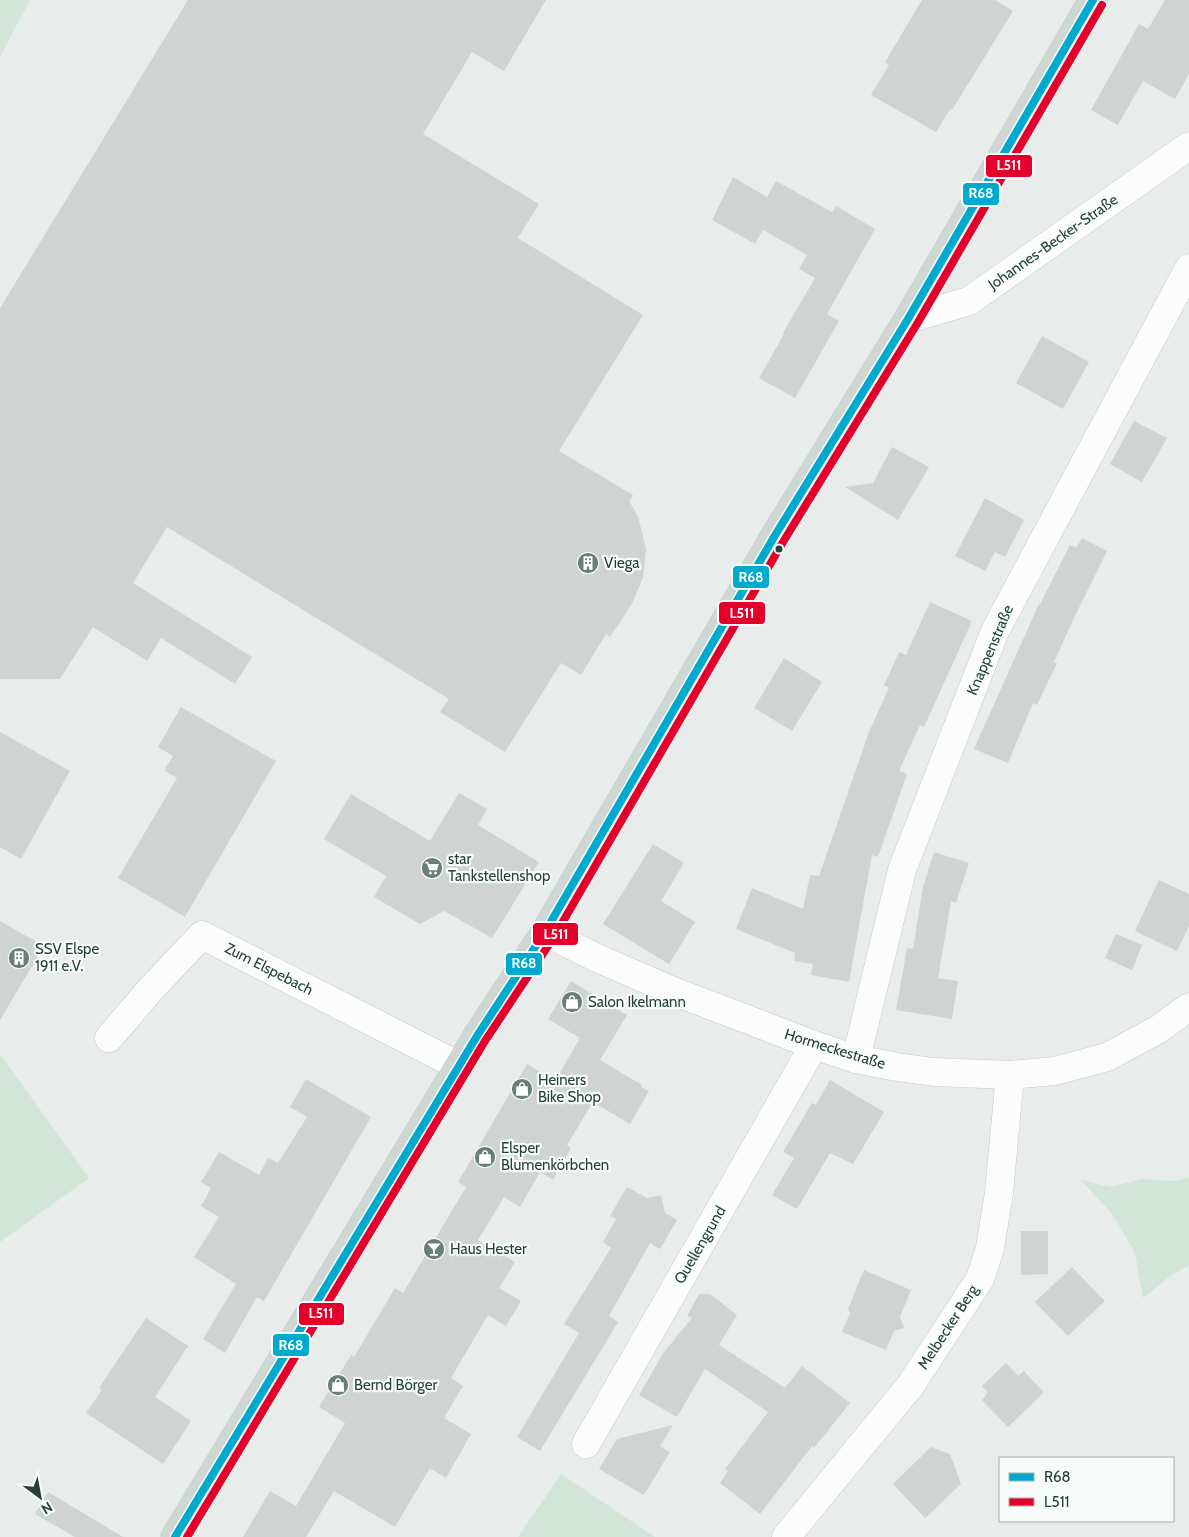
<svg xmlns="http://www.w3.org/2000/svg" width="1189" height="1537" font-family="Cabin,sans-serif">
<rect width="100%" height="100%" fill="#e8edeb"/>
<g fill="#d1e6d8">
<path d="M0 0H30L0 57Z"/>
<path d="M0 1054 89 1178 0 1242Z"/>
<path d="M1189 1178V1265L1169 1277 1143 1298 1135 1253 1113 1215 1081 1180 1110 1187 1142 1179 1173 1181Z"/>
<path d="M561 1474 655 1537H518Z"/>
</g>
<g fill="#cfd4d2">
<path d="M188 0H546L504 71 472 52 423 134 539 204 518 238 643 315 559 451 633 495 629 501 638 516 646 549 643 577 632 604 610 637 606 634 581 675 561 663 505 752 440 712 449 699 167 527 133 583 252 657 235 684 161 638 147 661 93 627 60 679H0V308Z"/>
<path d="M922 0H995L1013 11 952 110 950 109 936 132 871 95 889 65 885 62Z"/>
<path d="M1165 0H1189V74L1175 99 1143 81 1118 125 1091 110 1139 24 1148 29Z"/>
<path d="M733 177 767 197 776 181 832 212 836 206 875 229 827 314 839 321 795 398 759 378 784 334 783 333 815 278 799 269 807 255 763 230 755 244 712 220Z"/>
<path d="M1042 336 1089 362 1063 409 1016 383Z"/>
<path d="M1134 421 1167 438 1142 482 1110 464Z"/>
<path d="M892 447 929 467 898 520 845 487 873 483Z"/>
<path d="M985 498 1024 520 1005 557 995 552 985 571 955 556Z"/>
<path d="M1082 538 1107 551 1073 620 1054 662 1057 663 1037 705 1033 703 1008 763 974 749 1039 604H1040L1070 545 1076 548Z"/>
<path d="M930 602 972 621 924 727 920 725 899 771 907 774 878 857 872 855 849 982 811 975 813 964 794 961 795 953 736 929 752 888 803 909 810 875 819 876 869 732 889 688 884 685 899 652 906 655Z"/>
<path d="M784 658 822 682 792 731 754 708Z"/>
<path d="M181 707 276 761 185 917 118 878 177 778 164 770 173 756 158 747Z"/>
<path d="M0 732 70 771 21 859 0 847Z"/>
<path d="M459 793 487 809 478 825 539 862 492 938 444 911 420 924 374 897 386 876 324 839 351 794 430 841Z"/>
<path d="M653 844 684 863 661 901 695 922 669 964 603 924Z"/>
<path d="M934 852 969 863 956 903 951 901 938 978 958 981 952 1019 896 1010 907 948 913 949 923 887Z"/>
<path d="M1159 880 1189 894V926L1177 951 1135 931Z"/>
<path d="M0 921 44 946 0 1020Z"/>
<path d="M1116 934 1142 945 1132 970 1105 958Z"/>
<path d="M571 981 627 1015 600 1060 642 1085 641 1087 649 1091 630 1124 593 1102 567 1145 571 1148 553 1180 540 1172 520 1207 504 1197 478 1240 515 1262 499 1288 521 1301 506 1326 488 1315 451 1378 463 1386 444 1418 471 1434 446 1478 430 1468 395 1527 334 1491 306 1537H243L270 1491 296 1506 345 1423 319 1407 351 1355 354 1357 395 1288 403 1293 466 1187 458 1182 527 1064 555 1081 580 1038 548 1019Z"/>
<path d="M306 1079 371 1117 264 1301 257 1297 225 1353 203 1339 236 1284 194 1257 219 1217 201 1206 211 1188 201 1182 219 1152 259 1175 268 1158 278 1163 307 1117 290 1107Z"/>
<path d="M830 1080 884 1112 853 1164 830 1153 797 1209 772 1195 794 1158 783 1152 812 1103 816 1105Z"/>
<path d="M627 1187 647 1198 661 1195 665 1213 677 1220 660 1249 650 1243 609 1316 618 1322 540 1451 517 1437 579 1333 564 1324 611 1248 603 1242 616 1219 610 1216Z"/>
<path d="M1021 1231H1048V1274L1021 1275Z"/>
<path d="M1072 1267 1105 1301 1068 1336 1035 1302Z"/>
<path d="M864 1270 911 1290 900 1317 904 1328 894 1331 886 1350 842 1332 850 1313 848 1309Z"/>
<path d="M699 1294H710L737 1315 719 1345 785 1388 802 1366 850 1403 814 1448 812 1446 760 1514 720 1483 728 1471 725 1469 768 1412 705 1369 677 1417 639 1395 664 1352 692 1318 687 1316Z"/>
<path d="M146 1318 188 1346 155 1397 191 1421 163 1464 86 1413 102 1390 99 1388Z"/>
<path d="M1006 1363 1018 1376 1024 1371 1044 1392 1008 1427 982 1400 988 1393 982 1386Z"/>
<path d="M673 1425 660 1446 670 1452 644 1495 599 1469 617 1439Z"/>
<path d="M931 1447 950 1454 961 1484 925 1518 893 1484Z"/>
<path d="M48 1492 123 1537H75L35 1514Z"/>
</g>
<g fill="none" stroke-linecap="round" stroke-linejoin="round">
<g stroke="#c5cac8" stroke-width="29">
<g id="minor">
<path d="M908 319 969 301 1189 146"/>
<path d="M545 932 597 958 673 991 814 1045 856 1059 897 1067 934 1072 1010 1075 1055 1071 1107 1057 1159 1029 1189 1007"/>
<path d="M109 1038 150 990 202 935 459 1066"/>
<path d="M856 1059 902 870 995 631 1189 268"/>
<path d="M586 1444 814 1045"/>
<path d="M786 1537 910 1386 980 1279 990 1248 999 1193 1010 1075"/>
</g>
</g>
<g stroke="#c3ccc9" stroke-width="29">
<path id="major" d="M175 1537 477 1036 545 932 774 537 908 319 1093 0"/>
</g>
<use href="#minor" stroke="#fcfcfc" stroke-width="28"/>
<use href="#major" stroke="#cfd7d5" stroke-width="28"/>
<g stroke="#f7fbf9" stroke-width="11">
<path id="bus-1" d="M175 1537 477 1036 545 932 774 537 908 319 1093 0"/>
</g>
<g stroke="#f7fbf9" stroke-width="11">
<path id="bus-2" d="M187 1537 485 1041 554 937 783 542 917 324 1102 5"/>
</g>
<use href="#bus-1" stroke="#00a9ce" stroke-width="8"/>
<use href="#bus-2" stroke="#e4002b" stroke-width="8"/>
</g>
<defs>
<g id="building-disc" transform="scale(1.125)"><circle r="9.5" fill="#697e78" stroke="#f7fbf9"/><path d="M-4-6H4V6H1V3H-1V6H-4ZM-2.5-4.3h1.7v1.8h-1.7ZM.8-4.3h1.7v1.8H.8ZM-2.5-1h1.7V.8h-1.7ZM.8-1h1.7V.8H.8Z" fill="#fff"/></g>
<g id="supermarket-disc" transform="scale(1.125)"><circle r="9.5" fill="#697e78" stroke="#f7fbf9"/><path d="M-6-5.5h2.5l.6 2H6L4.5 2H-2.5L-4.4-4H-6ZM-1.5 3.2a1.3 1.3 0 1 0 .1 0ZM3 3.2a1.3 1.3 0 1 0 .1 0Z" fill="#fff"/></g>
<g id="shop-disc" transform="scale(1.125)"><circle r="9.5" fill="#697e78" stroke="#f7fbf9"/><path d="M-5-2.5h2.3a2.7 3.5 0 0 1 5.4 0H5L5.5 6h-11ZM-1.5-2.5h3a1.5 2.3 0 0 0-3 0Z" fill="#fff"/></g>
<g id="bar-disc" transform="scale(1.125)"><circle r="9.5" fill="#697e78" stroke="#f7fbf9"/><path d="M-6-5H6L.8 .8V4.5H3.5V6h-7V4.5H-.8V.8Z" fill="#fff"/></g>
</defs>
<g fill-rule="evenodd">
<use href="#building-disc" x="588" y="563"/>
<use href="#supermarket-disc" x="432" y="868"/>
<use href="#building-disc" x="19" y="958"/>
<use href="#shop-disc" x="572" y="1002"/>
<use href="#shop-disc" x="522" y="1089"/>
<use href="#shop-disc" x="485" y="1157"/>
<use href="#bar-disc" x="434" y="1249"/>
<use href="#shop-disc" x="338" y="1385"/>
</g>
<circle fill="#24423a" stroke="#f7fbf9" stroke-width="2" cx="779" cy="549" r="4.5"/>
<g text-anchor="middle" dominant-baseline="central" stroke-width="4.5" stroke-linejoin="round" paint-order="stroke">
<g font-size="15" fill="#24423a" stroke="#f7fbf9">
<text transform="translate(1053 242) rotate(-35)">Johannes-Becker-Straße</text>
<text transform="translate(990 650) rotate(-67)">Knappenstraße</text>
<text transform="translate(269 969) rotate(27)">Zum Elspebach</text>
<text transform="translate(835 1049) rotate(17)">Hormeckestraße</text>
<text transform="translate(700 1245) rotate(-60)">Quellengrund</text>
<text transform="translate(948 1327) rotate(-57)">Melbecker Berg</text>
</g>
<g font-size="15" fill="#24423a" stroke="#f7fbf9" text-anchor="start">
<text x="604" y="563">Viega</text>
<text x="448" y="859">star<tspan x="448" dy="17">Tankstellenshop</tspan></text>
<text x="35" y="949">SSV Elspe<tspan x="35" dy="17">1911 e.V.</tspan></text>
<text x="588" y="1002">Salon Ikelmann</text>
<text x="538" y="1080">Heiners<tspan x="538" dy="17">Bike Shop</tspan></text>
<text x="501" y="1148">Elsper<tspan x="501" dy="17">Blumenkörbchen</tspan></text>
<text x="450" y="1249">Haus Hester</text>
<text x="354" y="1385">Bernd Börger</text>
</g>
</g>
<g stroke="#f7fbf9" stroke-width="2">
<rect x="985" y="154" width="48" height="24" rx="5" fill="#e4002b"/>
<rect x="962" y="182" width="38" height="24" rx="5" fill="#00a9ce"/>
<rect x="732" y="565" width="38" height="24" rx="5" fill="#00a9ce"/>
<rect x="718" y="601" width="48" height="24" rx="5" fill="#e4002b"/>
<rect x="532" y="922" width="47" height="24" rx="5" fill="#e4002b"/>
<rect x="505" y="952" width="38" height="24" rx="5" fill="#00a9ce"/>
<rect x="298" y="1302" width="47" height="24" rx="5" fill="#e4002b"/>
<rect x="272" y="1333" width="38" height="24" rx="5" fill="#00a9ce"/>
</g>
<g font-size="14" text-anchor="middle" font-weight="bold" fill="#fff">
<text x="1009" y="170">L511</text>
<text x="981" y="198">R68</text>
<text x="751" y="582">R68</text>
<text x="742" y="618">L511</text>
<text x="556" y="939">L511</text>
<text x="524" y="968">R68</text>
<text x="321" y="1318">L511</text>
<text x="291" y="1350">R68</text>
</g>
<rect x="999" y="1457" width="175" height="65" fill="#f7fbf9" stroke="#a3b1ad"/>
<rect x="1009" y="1473" width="25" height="8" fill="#00a9ce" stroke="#a3b1ad"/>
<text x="1044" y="1482" font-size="15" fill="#24423a">R68</text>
<rect x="1009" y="1498" width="25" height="8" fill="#e4002b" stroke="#a3b1ad"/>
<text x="1044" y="1507" font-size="15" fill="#24423a">L511</text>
<g transform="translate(40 1497) rotate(148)" stroke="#f7fbf9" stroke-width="4" paint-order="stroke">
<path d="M0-4L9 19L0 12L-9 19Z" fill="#24423a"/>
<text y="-8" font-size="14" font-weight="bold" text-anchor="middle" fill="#24423a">N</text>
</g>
</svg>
